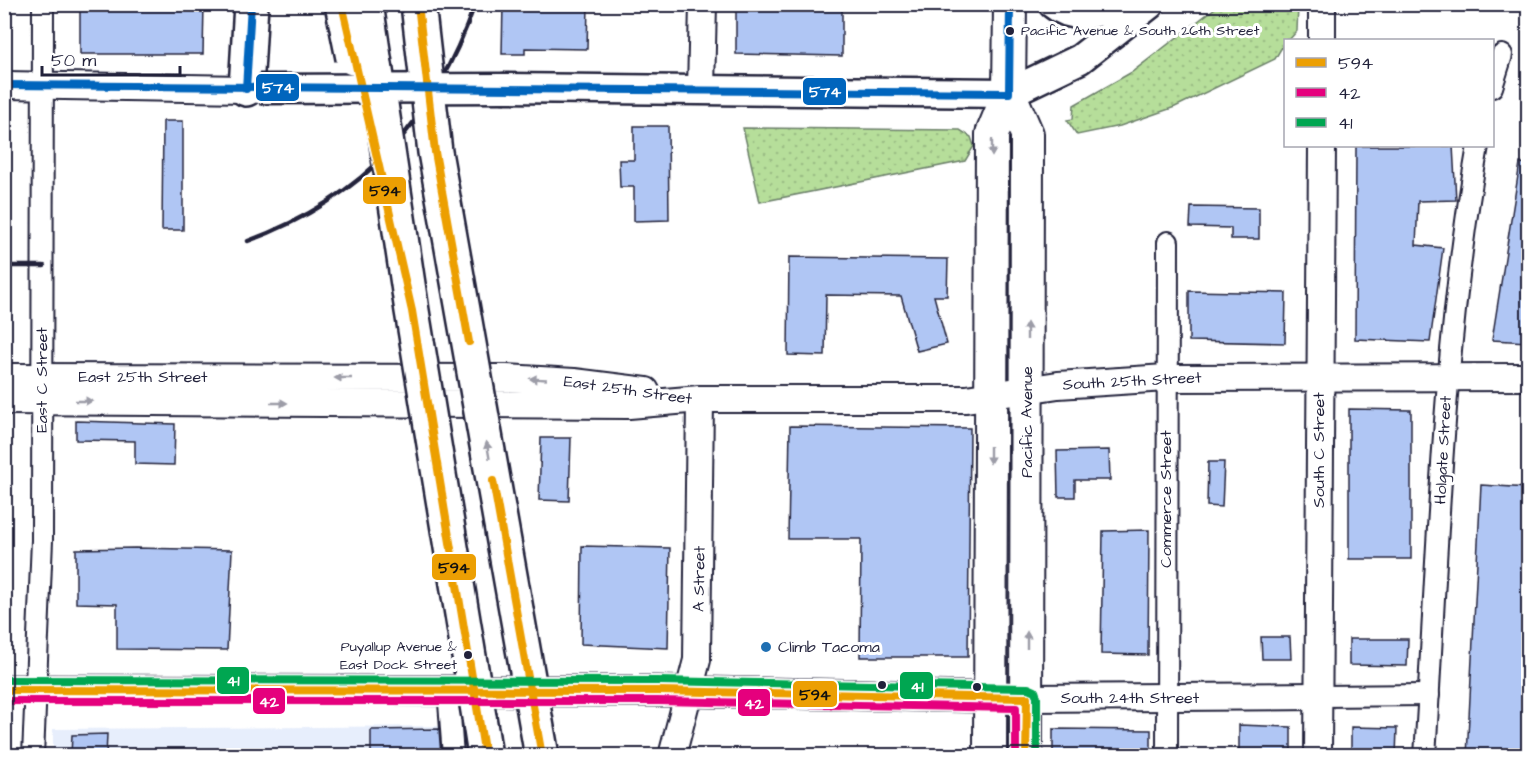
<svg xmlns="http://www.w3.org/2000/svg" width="1533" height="760" font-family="'Architects Daughter',sans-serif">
<defs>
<pattern id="grass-dots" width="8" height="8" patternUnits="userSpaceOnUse" patternTransform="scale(1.5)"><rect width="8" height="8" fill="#b6de9a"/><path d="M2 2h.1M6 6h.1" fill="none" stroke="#9cbe86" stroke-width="1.8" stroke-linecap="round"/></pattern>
</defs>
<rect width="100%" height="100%" fill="#fff"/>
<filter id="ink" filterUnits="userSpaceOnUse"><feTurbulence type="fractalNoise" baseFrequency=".0167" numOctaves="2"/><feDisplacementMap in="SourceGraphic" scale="12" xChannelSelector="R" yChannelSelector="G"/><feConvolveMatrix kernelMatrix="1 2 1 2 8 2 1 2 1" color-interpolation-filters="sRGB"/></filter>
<g filter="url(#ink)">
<path fill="#e7eefc" d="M443 726 446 755H53V729Z"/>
<g fill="url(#grass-dots)" stroke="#6c806a" stroke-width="1.5">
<path d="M1219 5H1298L1297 31 1289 40H1286L1275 59 1175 107 1120 126 1077 135 1067 120 1073 119 1074 105 1132 72Z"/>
<path d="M743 128 960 130 971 137 974 146 965 161 760 202Z"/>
</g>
<g fill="#b0c6f4" stroke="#22223b" stroke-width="1.5">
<path d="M142 4H204L203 54H80V10H142Z"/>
<path d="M503 4H588L587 49 525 48V54H502Z"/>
<path d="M736 4H842V56L736 54Z"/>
<path d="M163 121H183V230H162Z"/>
<path d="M634 126H668L669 220 634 221V187H620L619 160H634Z"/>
<path d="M1356 146H1453L1456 200 1418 201 1416 245 1443 248 1430 342 1355 339Z"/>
<path d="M1520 163 1528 164V342L1492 340Z"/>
<path d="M1191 207 1259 208V239H1231V228L1190 227Z"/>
<path d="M789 257 948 259 947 296H934L947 344 917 351 901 296 826 295 825 356 788 355Z"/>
<path d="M1189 291 1286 293 1285 343 1189 341Z"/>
<path d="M1349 409 1411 410V559H1349Z"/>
<path d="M76 421 175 424 174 465 135 464V441L76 440Z"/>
<path d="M790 426 970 428 968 657H860L861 539H788Z"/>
<path d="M541 438H571L569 501 539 500Z"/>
<path d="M1109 450 1110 480H1075V497H1058L1057 451Z"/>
<path d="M1208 462H1224L1222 507 1207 506Z"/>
<path d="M1481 485 1528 488V756H1467Z"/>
<path d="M1149 530 1148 655 1101 654 1103 531Z"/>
<path d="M582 546 670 548 668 648 581 644Z"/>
<path d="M135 548 232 550 227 650 117 649V604L76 603V549Z"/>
<path d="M1261 637H1290L1291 659H1262Z"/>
<path d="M1349 639H1408L1407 666 1349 665Z"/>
<path d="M1239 725 1291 727V756H1239Z"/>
<path d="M1351 727 1397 728 1396 756H1351Z"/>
<path d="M439 729 441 756H371V730Z"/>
<path d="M1053 729 1151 730V756H1053Z"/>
<path d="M107 734 106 756H71L72 735Z"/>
</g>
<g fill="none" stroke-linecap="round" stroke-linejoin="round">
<g stroke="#22223b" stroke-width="24">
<g id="minor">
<path d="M1492 87 1502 55"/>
<path d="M448 689 453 756"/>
<path d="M1319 696 1429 695"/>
<path d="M33 756 42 540 43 4"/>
<path d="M1167 756 1168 242"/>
<path d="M1425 756C1438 552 1442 347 1478 146"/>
</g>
</g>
<g stroke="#22223b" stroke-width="30">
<g id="tertiary">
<path d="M1322 40V4"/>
<path d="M4 85 246 89"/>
<path d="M701 89 703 4"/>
<path d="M4 377 506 378 574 382 646 391"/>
<path d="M4 401 629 405 700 399H966L1058 385 1166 378 1528 377"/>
<path d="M1027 698 1319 696"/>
<path d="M672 756 697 660 700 399"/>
<path d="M1318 756 1322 146"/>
</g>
</g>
<g stroke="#22223b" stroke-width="33">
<g id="secondary">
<path d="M1053 4C1069 17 1094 18 1110 4"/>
<path d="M505 88 1009 93 1080 59 1150 4"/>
<path d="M4 690 658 691 1027 698"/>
</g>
</g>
<g stroke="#22223b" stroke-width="36">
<g id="primary">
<path d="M1009 93 1027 134 1026 756"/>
<path d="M990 756 992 134 1009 93 1010 4"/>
</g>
</g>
<g stroke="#22223b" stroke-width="38">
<g id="motorway">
<path d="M246 89 251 4"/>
<path d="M479 717 485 756"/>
</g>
</g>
<use href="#minor" stroke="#fff" stroke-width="20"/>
<use href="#tertiary" stroke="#fff" stroke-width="26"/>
<use href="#secondary" stroke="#fff" stroke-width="28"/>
<use href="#primary" stroke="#fff" stroke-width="32"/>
<use href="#motorway" stroke="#fff" stroke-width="33"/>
<g stroke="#22223b" stroke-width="4.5">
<path d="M248 241C365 198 434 121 475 4"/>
<path d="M4 266H44"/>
</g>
<g stroke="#22223b" stroke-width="33" stroke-linecap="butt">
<path id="secondary-bridge" d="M259 89 505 88"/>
</g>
<g stroke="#22223b" stroke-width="38" stroke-linecap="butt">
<g id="motorway-bridge">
<path d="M342 4 353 58"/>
<path d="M366 4 412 311 479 717"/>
<path d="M418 4 435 152 542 756"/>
</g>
</g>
<use href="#secondary-bridge" stroke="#fff" stroke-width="28"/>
<use href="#motorway-bridge" stroke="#fff" stroke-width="33"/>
<g stroke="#fff" stroke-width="12">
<g id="bus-1">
<path d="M342 4 412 311 485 756"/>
<path d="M418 4 435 152 469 342"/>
<path d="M493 481 542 756"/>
<path d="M4 690 658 691 1027 698 1026 756"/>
</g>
</g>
<g stroke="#fff" stroke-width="12">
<path id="bus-2" d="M4 701H658L1016 708V756"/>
</g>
<g stroke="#fff" stroke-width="12">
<path id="bus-3" d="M4 680 658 681 1028 688 1035 691 1037 697V756"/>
</g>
<g stroke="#fff" stroke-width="12">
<g id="bus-4">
<path d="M4 85 1009 93 1010 4"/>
<path d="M246 89 251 4"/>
</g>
</g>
<use href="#bus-1" stroke="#ec9f03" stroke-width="8"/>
<use href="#bus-2" stroke="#e5007d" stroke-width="8"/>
<use href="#bus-3" stroke="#00a651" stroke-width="8"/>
<use href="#bus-4" stroke="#0065bd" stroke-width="8"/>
</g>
<defs><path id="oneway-solid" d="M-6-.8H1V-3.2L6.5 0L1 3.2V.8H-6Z" transform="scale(1.5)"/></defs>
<g fill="#9c9ca7">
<use href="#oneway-solid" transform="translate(992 148) rotate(90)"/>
<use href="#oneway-solid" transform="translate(1027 331) rotate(-90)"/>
<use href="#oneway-solid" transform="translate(343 378) rotate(-180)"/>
<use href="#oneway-solid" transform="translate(538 379) rotate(-177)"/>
<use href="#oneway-solid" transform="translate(84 401)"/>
<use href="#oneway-solid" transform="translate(279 403)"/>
<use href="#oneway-solid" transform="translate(488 450) rotate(-100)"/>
<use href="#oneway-solid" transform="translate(990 455) rotate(90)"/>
<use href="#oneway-solid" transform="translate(1027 640) rotate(-90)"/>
</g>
</g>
<g fill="#22223b" stroke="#fff" stroke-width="2">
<circle cx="1010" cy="31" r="5"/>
<circle cx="468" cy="655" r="5"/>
<circle cx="882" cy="685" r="5"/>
<circle cx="977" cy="687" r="5"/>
</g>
<circle fill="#1f6fb2" stroke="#fff" stroke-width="2" cx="766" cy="647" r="6"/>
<g text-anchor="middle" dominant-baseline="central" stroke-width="6" stroke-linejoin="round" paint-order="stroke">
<g font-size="14" fill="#22223b" stroke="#fff" text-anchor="start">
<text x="1021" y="31">Pacific Avenue &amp; South 26th Street</text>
<text x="457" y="647" text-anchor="end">Puyallup Avenue &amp;<tspan x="457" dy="18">East Dock Street</tspan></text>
</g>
<g font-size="16" fill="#22223b" stroke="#fff">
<text x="143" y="377">East 25th Street</text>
<text transform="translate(42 380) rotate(-90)">East C Street</text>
<text transform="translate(1132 381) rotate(-3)">South 25th Street</text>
<text transform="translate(628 390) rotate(8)">East 25th Street</text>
<text transform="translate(1027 422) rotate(-90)">Pacific Avenue</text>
<text transform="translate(1319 450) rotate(-90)">South C Street</text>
<text transform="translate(1443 450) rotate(-87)">Holgate Street</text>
<text transform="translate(1166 499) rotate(-90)">Commerce Street</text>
<text transform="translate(699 579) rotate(-89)">A Street</text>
<text x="1130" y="698">South 24th Street</text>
</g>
<g font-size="16" fill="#22223b" stroke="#fff" text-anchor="start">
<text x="778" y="647">Climb Tacoma</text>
</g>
</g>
<g stroke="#fff" stroke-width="2">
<rect x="255" y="73" width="45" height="29" rx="6" fill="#0065bd"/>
<rect x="802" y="77" width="45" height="29" rx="6" fill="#0065bd"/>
<rect x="362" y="176" width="45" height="29" rx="6" fill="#ec9f03"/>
<rect x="431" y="553" width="46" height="28" rx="6" fill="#ec9f03"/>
<rect x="216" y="666" width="34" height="29" rx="6" fill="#00a651"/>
<rect x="899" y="671" width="35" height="29" rx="6" fill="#00a651"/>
<rect x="792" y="680" width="46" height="28" rx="6" fill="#ec9f03"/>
<rect x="252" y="687" width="34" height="28" rx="6" fill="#e5007d"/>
<rect x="737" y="688" width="34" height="29" rx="6" fill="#e5007d"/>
</g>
<g font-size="16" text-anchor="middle" font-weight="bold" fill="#fff">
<text x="278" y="93">574</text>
<text x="825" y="97">574</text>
<text x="233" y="686">41</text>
<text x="917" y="692">41</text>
<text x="269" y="707">42</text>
<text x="754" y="709">42</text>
</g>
<g font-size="16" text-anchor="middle" font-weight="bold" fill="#111">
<text x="385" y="196">594</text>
<text x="454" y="573">594</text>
<text x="815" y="700">594</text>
</g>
<rect width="1533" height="760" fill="none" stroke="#fff" stroke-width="24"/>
<rect x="12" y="12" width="1509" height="736" fill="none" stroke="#22223b" stroke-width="2" filter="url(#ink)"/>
<rect x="1284" y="39" width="210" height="108" fill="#ffffff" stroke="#a7a7b1" stroke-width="1.5"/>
<rect x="1296" y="58" width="30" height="9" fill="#ec9f03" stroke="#a7a7b1" stroke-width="1.5"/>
<text x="1338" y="69" font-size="18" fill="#22223b">594</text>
<rect x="1296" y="88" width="30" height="9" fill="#e5007d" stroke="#a7a7b1" stroke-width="1.5"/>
<text x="1338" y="99" font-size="18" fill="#22223b">42</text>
<rect x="1296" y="118" width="30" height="9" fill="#00a651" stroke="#a7a7b1" stroke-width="1.5"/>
<text x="1338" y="129" font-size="18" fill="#22223b">41</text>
<path d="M42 66v9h138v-9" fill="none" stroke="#22223b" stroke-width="3"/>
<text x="51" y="66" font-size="18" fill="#22223b" stroke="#ffffff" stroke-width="4.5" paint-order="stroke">50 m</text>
</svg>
